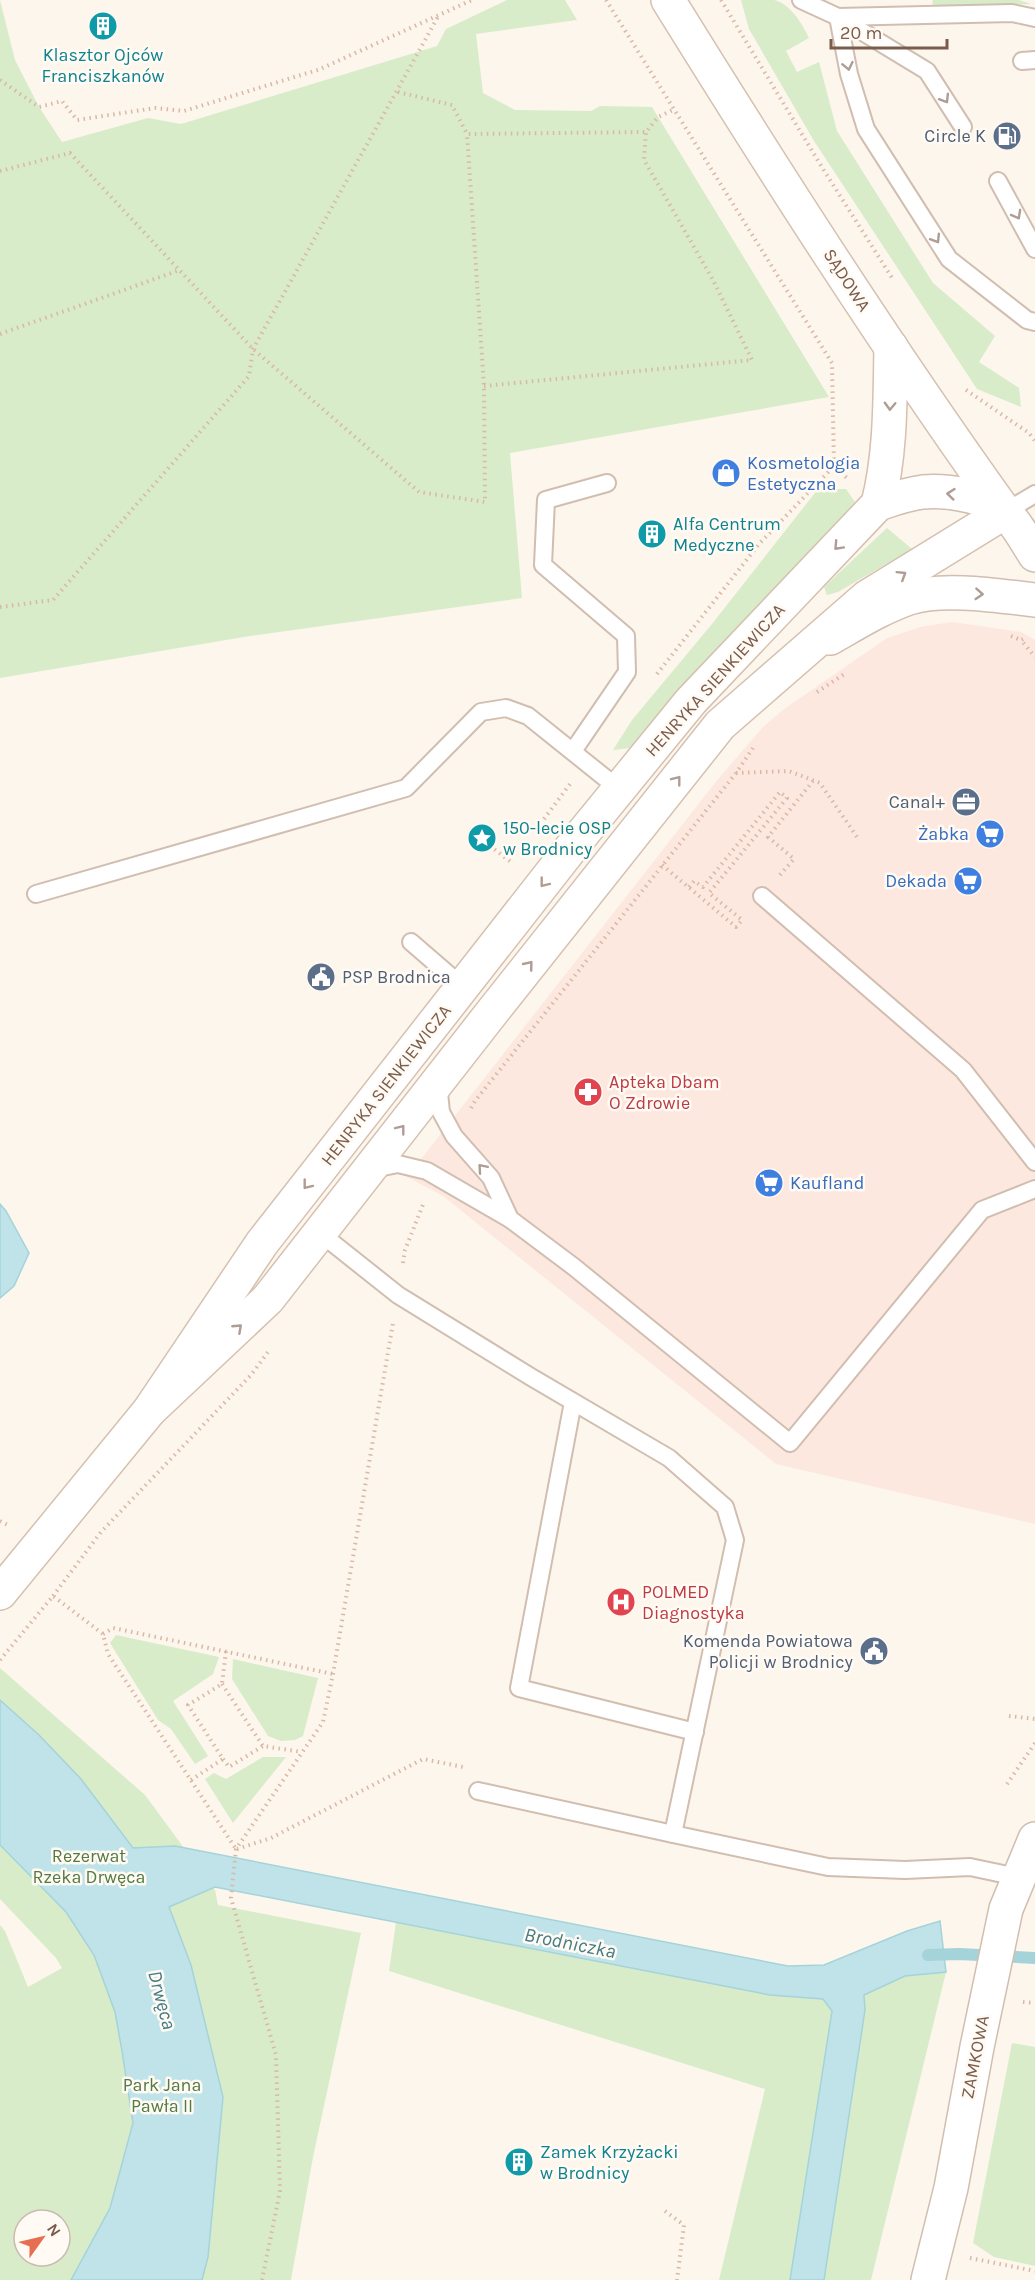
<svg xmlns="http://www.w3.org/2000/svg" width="1035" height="2280" font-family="Karla,sans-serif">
<rect width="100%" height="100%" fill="#fdf6ec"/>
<path fill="#fde8e0" d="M952 622 1021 632 1035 640V1524L776 1464 443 1196 407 1177 718 779 763 727 784 709 887 638 920 627Z"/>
<g fill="#d8ecc9" fill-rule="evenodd">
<path d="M0 0 15 60 39 107 62 142 148 118 181 124 437 46 446 29 507 0H565L577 20 476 34 483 93 515 110 591 111 600 106 652 107 829 397 510 453 522 598 250 636 0 678Z"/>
<path d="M741 0C751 0 764 0 774 0 790 3 803 25 809 38L786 51 797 72 819 62 837 131 933 283 995 336 979 362 1019 388 1021 407 977 389 814 141 749 29Z"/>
<path d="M933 0H1019L1031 4 937 8 932 3Z"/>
<path d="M818 489H846L855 502 793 574 631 748 613 750 632 720 712 624Z"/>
<path d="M887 528 912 549 838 592 827 595 824 587Z"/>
<path d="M116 1635 219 1657 213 1674 173 1701 208 1756 195 1764 171 1729 158 1720 110 1643Z"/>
<path d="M233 1659 318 1678 303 1736 295 1740 281 1741 268 1736 232 1679Z"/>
<path d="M0 1668 145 1795 215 1890 218 1905 361 1933 313 2157 291 2280H0V1925L5 1931 28 1987 62 1968 56 1958 0 1899ZM24 2220H60V2256H24Z"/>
<path d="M263 1757H286L233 1823 205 1779 214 1773 226 1779Z"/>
<path d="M396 1922 770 1995 823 1999 832 2011 790 2280H719L765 2089 389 1971Z"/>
<path d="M946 1972 871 2280H824L865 2010 864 1995 905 1976Z"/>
<path d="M1012 2043 1035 2047V2266L994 2257 973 2243Z"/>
</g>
<g fill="#bfe3e8" stroke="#a5d3da" stroke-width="1.5">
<path d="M0 1204 6 1211 29 1253 14 1286 0 1298Z"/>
<path d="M0 1700 39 1735 81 1779 133 1848 175 1846 788 1966 824 1965 907 1931 940 1921 946 1972 905 1976 864 1995 865 2010 824 2280H790L832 2011 823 1999 770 1995 215 1887 169 1907 191 1965 223 2097 208 2257 202 2280H71L110 2208 133 2123 122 2051 115 2012 94 1955 66 1912 0 1845Z"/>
</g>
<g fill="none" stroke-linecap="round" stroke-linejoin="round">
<path stroke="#a5d3da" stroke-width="12" d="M928 1955 959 1954 1035 1958"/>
<g stroke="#d1beb0" stroke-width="20">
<g id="service">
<path d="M801 0 838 17 927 71 963 127"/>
<path d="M1035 18 1012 13 838 17 849 74 866 129 949 259 1027 320 1035 322"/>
<path d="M1022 61 1035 60"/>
<path d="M998 181 1035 249"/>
<path d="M1005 512 1035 494"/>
<path d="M573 751 627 672 626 636 543 565 546 500 607 483"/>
<path d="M36 894 406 788 481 712 506 708 528 716 619 789"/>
<path d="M762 896 963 1070 1035 1162"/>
<path d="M411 942 463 987"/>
<path d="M438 1083 441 1112 454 1136 491 1178 510 1219"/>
<path d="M373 1169 398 1164 427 1171 510 1219 574 1267 790 1443 982 1210 1035 1189"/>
<path d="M320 1233 398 1295 531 1377 669 1458 725 1507 735 1540 673 1834 828 1867 905 1870 970 1867 1017 1877"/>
<path d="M573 1402 519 1688 695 1732"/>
<path d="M478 1791 673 1834"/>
</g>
</g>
<g stroke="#d1beb0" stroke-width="36">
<path id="minor" d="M928 2280 951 2188 977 2047 1006 1909 1035 1839"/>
</g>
<g stroke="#d1beb0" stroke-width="36">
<g id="tertiary">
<path d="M878 504C893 499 907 494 923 492 946 490 989 496 1006 513 1017 524 1026 541 1035 555"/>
<path d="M830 638C855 624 882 607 909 598 943 587 1000 596 1035 600"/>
</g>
</g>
<g stroke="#d6c0b0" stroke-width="36">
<g id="secondary">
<path d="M149 1411 268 1299 493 1011 720 725 867 597 1005 512C886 346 776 174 668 0"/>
<path d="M0 1593 149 1411 262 1243 575 843 691 701 878 504C891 453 890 399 891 347"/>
</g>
</g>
<g stroke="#d9b8a5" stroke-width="4" stroke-dasharray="1.5 4.5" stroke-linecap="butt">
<path d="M606 0 832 363 834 466 847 478"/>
<path d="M721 0 823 169 894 281"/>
<path d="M0 80 39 107 62 101 77 120 155 108 184 111 304 74 318 70 472 0"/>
<path d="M398 92 452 105 467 134 646 132 658 117 675 109"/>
<path d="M0 171 70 153 253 349 419 492 485 502 484 386 467 134"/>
<path d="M0 334 180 270"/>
<path d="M484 386 752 360 713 280 644 160 646 132"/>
<path d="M966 390 1029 433 1035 441"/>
<path d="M0 607 53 600 249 376 253 349 439 15"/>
<path d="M1011 636 1021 640"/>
<path d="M1023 639 1021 640 1035 657"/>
<path d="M657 674 759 544 834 466"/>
<path d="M817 692 846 673"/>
<path d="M736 773 789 771 820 783 859 840"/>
<path d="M544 819 570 784"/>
<path d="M485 842 511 862"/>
<path d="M662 865 736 927 742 920"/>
<path d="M780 875 794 859 768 837 813 781"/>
<path d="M689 887 694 881 703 887 780 792 787 798 709 893 742 920"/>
<path d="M471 1108 475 1101 736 773 753 748"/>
<path d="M403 1263 405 1250 424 1202"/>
<path d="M0 1521 8 1525"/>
<path d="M53 1596 101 1532 251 1375 268 1352"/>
<path d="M103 1634 113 1628 333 1674"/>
<path d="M0 1660 53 1596 103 1634 108 1654 236 1849"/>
<path d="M222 1684 263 1746 302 1752"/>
<path d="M1009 1716 1035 1719"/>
<path d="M223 1759 229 1767 263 1746"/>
<path d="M191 1780 223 1759 188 1705 222 1684 226 1651"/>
<path d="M1007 1784 1035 1743"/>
<path d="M237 1849 271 1838 423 1759 463 1767"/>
<path d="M1023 2002 1035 2003"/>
<path d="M665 2211 684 2225 677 2280"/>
<path d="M970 2258 1035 2271"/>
<path d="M262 2280 280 2191 276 2055 231 1898 236 1849 323 1722 333 1674 393 1323"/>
</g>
<use href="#service" stroke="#fff" stroke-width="16"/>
<use href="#minor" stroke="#fff" stroke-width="33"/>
<use href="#tertiary" stroke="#fff" stroke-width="33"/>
<use href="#secondary" stroke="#fff" stroke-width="33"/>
</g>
<defs><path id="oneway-chevron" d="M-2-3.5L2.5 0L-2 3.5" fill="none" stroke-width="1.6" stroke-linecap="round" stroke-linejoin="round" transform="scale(1.5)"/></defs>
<g stroke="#af9d94">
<use href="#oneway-chevron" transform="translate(848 66) rotate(78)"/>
<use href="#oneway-chevron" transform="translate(945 99) rotate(58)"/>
<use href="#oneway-chevron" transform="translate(1017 215) rotate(61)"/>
<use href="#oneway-chevron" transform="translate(936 239) rotate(58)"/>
<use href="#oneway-chevron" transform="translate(890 406) rotate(92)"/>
<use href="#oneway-chevron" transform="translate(951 494) rotate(-174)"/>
<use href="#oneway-chevron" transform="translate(838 546) rotate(133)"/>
<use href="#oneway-chevron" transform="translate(902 575) rotate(-32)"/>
<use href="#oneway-chevron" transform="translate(979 594) rotate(4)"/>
<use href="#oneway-chevron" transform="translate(677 780) rotate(-52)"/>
<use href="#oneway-chevron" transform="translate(544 883) rotate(128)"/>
<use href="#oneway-chevron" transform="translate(529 965) rotate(-51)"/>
<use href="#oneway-chevron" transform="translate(401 1129) rotate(-52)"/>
<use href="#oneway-chevron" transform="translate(482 1168) rotate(-131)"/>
<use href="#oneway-chevron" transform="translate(307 1185) rotate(128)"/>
<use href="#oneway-chevron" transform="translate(238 1328) rotate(-43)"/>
</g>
<defs>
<g id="building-disc" transform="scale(1.5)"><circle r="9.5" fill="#0f9aa8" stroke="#fffaf3"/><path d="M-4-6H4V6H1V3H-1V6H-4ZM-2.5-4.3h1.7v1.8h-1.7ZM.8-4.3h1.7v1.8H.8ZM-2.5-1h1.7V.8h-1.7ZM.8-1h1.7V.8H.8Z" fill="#fff"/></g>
<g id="fuel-disc" transform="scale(1.5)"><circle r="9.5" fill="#5c6f8a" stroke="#fffaf3"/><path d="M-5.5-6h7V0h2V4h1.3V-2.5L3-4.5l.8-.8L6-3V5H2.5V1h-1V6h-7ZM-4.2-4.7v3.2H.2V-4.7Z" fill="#fff"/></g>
<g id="shop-disc" transform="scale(1.5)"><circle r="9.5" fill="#3f7fe0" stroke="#fffaf3"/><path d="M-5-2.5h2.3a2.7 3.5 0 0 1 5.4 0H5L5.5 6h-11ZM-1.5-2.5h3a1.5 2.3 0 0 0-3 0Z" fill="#fff"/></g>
<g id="office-disc" transform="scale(1.5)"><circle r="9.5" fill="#5c6f8a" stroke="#fffaf3"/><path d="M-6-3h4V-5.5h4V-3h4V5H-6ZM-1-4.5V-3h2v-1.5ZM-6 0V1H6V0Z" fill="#fff"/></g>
<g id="supermarket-disc" transform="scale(1.5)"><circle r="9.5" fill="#3f7fe0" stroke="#fffaf3"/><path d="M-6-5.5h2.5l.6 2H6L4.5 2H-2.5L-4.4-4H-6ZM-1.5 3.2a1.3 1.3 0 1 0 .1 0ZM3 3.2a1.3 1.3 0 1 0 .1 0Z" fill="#fff"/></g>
<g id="sight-disc" transform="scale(1.5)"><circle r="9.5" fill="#0f9aa8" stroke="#fffaf3"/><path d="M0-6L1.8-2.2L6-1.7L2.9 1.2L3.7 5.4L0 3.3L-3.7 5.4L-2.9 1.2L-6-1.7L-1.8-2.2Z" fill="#fff"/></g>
<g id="civic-disc" transform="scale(1.5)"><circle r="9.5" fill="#5c6f8a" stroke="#fffaf3"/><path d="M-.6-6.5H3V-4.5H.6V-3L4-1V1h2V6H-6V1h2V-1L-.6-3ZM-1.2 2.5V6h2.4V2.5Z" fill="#fff"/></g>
<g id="pharmacy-disc" transform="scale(1.5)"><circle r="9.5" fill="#e0444e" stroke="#fffaf3"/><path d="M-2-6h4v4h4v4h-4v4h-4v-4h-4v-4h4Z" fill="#fff"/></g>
<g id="hospital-disc" transform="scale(1.5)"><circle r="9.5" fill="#e0444e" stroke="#fffaf3"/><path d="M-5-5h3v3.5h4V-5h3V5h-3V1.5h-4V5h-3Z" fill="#fff"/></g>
</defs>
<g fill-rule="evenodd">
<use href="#building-disc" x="103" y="26"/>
<use href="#fuel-disc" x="1007" y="136"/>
<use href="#shop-disc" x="726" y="473"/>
<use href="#building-disc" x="652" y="534"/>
<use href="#office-disc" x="966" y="802"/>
<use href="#supermarket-disc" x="990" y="834"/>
<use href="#sight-disc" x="482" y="838"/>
<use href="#supermarket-disc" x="968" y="881"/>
<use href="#civic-disc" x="321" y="977"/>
<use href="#pharmacy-disc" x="588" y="1092"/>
<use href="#supermarket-disc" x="769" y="1183"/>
<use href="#hospital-disc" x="621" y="1602"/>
<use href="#civic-disc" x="874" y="1651"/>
<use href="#building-disc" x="519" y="2162"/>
</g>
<g text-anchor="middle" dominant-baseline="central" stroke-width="5" stroke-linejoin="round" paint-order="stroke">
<g font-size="18" fill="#0d838f" stroke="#fffaf3" text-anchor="start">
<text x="103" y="55" text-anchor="middle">Klasztor Ojców<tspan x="103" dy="21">Franciszkanów</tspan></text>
<text x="673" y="524">Alfa Centrum<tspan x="673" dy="21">Medyczne</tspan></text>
<text x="503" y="828">150-lecie OSP<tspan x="503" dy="21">w Brodnicy</tspan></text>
<text x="540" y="2152">Zamek Krzyżacki<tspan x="540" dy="21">w Brodnicy</tspan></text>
</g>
<g font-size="18" fill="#4e5e75" stroke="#fffaf3" text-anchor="end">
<text x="986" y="136">Circle K</text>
<text x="945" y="802">Canal+</text>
<text x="342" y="977" text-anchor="start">PSP Brodnica</text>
<text x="853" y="1641">Komenda Powiatowa<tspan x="853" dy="21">Policji w Brodnicy</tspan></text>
</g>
<g font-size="18" fill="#7a5c4d" stroke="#fffaf3">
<text transform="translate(847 280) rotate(57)">SĄDOWA</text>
<text transform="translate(715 680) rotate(-48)">HENRYKA SIENKIEWICZA</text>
<text transform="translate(386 1085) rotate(-52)">HENRYKA SIENKIEWICZA</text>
<text transform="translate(975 2057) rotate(-79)">ZAMKOWA</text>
</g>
<g font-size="18" fill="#366cbe" stroke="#fffaf3" text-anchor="start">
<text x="747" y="463">Kosmetologia<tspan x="747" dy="21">Estetyczna</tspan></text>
<text x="969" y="834" text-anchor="end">Żabka</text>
<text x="947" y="881" text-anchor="end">Dekada</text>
<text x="790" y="1183">Kaufland</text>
</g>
<g font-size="18" fill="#be3a42" stroke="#fffaf3" text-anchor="start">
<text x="609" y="1082">Apteka Dbam<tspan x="609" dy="21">O Zdrowie</tspan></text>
<text x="642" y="1592">POLMED<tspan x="642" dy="21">Diagnostyka</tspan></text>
</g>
<g font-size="18" fill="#537a41" stroke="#fffaf3">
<text x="89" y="1856">Rezerwat<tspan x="89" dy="21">Rzeka Drwęca</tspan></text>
<text x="162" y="2085">Park Jana<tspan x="162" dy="21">Pawła II</tspan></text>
</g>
<g font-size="20" font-style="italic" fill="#437c86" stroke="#fffaf3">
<text transform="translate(570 1943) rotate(11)">Brodniczka</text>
<text transform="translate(162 2000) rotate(75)">Drwęca</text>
</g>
</g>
<g transform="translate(42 2238) rotate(56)"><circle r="28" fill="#fffaf3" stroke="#cabbb1" stroke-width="1.5"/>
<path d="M0-4.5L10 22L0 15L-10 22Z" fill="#e76f51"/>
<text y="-9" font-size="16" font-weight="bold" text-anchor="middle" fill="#7a5c4d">N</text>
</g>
<path d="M831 39v9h116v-9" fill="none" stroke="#7a5c4d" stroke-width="3"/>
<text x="840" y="39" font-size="18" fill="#7a5c4d" stroke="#fffaf3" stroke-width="4.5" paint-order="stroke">20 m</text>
</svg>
